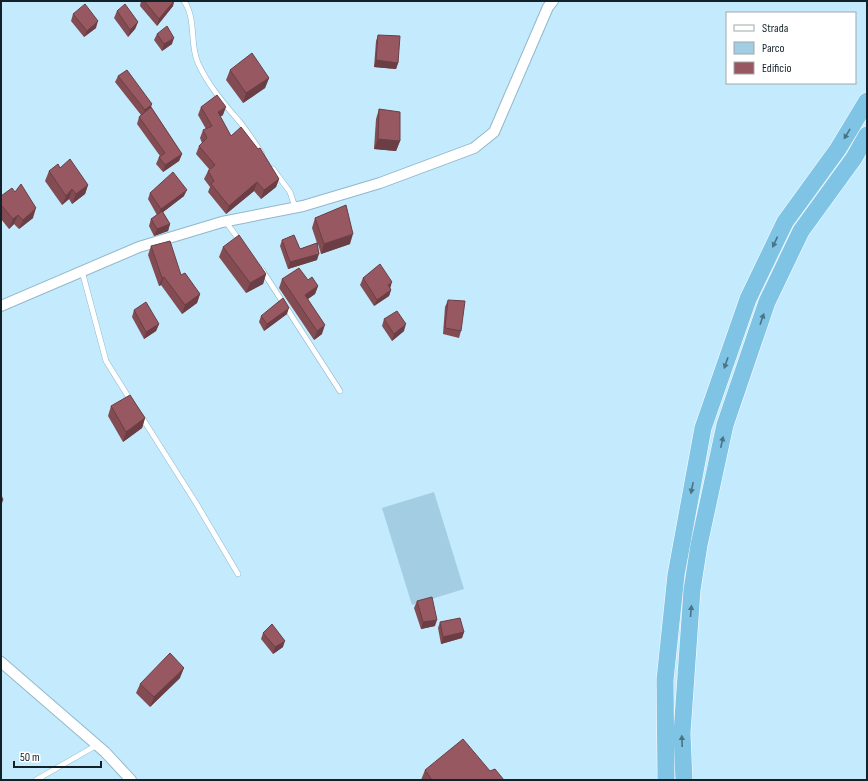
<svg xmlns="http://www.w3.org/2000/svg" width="868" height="781" font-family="'Sofia Sans Condensed',sans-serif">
<rect width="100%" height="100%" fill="#c4eafe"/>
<path fill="#a3cde2" d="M434 492 464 589 412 605 382 508Z"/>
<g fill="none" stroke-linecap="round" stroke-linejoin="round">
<g stroke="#92b7ca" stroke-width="6">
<g id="service">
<path d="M184 1C197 20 189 43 198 63 208 85 224 104 239 121 248 132 255 143 262 154"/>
<path d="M273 169 290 192 295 207"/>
<path d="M226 222 240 241"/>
<path d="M262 270 340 391"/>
<path d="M82 271 106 361 131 401"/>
<path d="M141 416 196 503 238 574"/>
<path d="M36 780 97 745"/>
</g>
</g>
<g stroke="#92b7ca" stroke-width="12">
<g id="minor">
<path d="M1 306 139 247 222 222 303 206 380 183 474 148 494 132 548 7 553 1"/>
<path d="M1 662 105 752 131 780"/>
</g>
</g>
<g stroke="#fff" stroke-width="18">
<g id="trunk">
<path d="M666 780 665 680 676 575 703 428 748 299 785 222 838 149 867 101"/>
<path d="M684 780 682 733 692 590 699 545 725 425 767 302 801 231 854 158 867 135"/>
</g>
</g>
<use href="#service" stroke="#fff" stroke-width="5"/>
<use href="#minor" stroke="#fff" stroke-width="10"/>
<use href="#trunk" stroke="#7fc4e4" stroke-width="17"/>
</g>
<g fill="#834c53">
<path d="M141 1H174L173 6 157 26 140 6Z"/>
<path d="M117 11 138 22 135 29 128 37 114 18Z"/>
<path d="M73 14 96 28 84 37 71 21Z"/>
<path d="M157 34 172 44 162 51 154 40Z"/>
<path d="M378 35 398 63 396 69 374 67 376 41Z"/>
<path d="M230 70 269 78 265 88 243 103 226 80Z"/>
<path d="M118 76 151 107 182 154 179 161 163 172 156 164 159 157 160 156 137 124 139 117 141 115 115 82Z"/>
<path d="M201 107 223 115 220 117 231 136 279 179 276 187 261 199 254 191 226 214 208 192 210 187 204 179 209 169 196 154 199 146 202 143 200 138 203 130 206 129 198 115Z"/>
<path d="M379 109 400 141 396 151 374 149 376 119Z"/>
<path d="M60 168 88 185 85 194 72 204 69 199 62 205 45 181 49 171Z"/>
<path d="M150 193 184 196 163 212 170 224 168 231 154 236 149 226 151 219 157 215 148 199Z"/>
<path d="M1 196 33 218 19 229 14 224 9 229 1 219Z"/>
<path d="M315 218 350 244 321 254 318 244 317 260 288 269 280 246 282 240 300 249 317 243 312 228Z"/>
<path d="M151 246 200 294 197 303 182 314 161 285 159 286 148 255Z"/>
<path d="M223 247 266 274 263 284 246 293 219 257Z"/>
<path d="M363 278 390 288 391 290 389 296 374 306 360 285Z"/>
<path d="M282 279 308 280 318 286 315 294 308 299 322 334 314 340 279 288Z"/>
<path d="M448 300 461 331 459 338 443 334 445 307Z"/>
<path d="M134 310 159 324 156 331 144 339 132 317Z"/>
<path d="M287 314 264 331 259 322 261 316Z"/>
<path d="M384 319 404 331 392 341 382 326Z"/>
<path d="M111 406 145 418 142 428 123 442 108 416Z"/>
<path d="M417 601 435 626 421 629 414 608Z"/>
<path d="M440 622 464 632 462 638 441 644 438 628Z"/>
<path d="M263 633 283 647 273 654 261 639Z"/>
<path d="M180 678 150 707 136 693 140 684Z"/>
<path d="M425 770 490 771 504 780H421Z"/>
</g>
<g fill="#6a3e44">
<path d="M174 1 173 6 157 26 159 19Z"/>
<path d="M98 21 96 28 84 37 87 31Z"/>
<path d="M138 22 135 29 128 37 130 30Z"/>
<path d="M174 38 172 44 162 51 164 44Z"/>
<path d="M376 60 398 63 396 69 374 67Z"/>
<path d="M269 78 265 88 243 103 246 93Z"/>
<path d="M152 104 150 111 142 116 145 110Z"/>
<path d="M226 107 223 115 215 120 218 112Z"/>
<path d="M378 139 400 141 396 151 374 149Z"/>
<path d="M182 154 179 161 163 172 165 165Z"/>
<path d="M279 179 276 187 261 199 264 190Z"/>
<path d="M257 182 254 191 226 214 229 206Z"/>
<path d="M88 185 85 194 72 204 76 194Z"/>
<path d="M72 189 69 199 62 205 66 196Z"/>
<path d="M187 190 184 196 158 216 161 209Z"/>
<path d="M36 208 33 218 19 229 23 220Z"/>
<path d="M18 215 14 224 9 229 13 219Z"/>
<path d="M170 224 168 231 154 236 157 229Z"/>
<path d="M353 234 350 244 321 254 324 244Z"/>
<path d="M319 254 317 260 288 269 290 262Z"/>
<path d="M266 274 263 284 246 293 250 283Z"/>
<path d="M164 277 161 285 159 286 162 278Z"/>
<path d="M392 282 390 289 388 285Z"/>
<path d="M318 286 315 294 302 303 305 295Z"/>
<path d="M391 290 389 296 374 306 377 300Z"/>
<path d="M200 294 197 303 182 314 185 305Z"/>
<path d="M289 308 287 314 264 331 267 324Z"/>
<path d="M159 324 156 331 144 339 146 332Z"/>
<path d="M406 324 404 331 392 341 394 334Z"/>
<path d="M325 325 322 334 314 340 317 331Z"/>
<path d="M145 418 142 428 123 442 126 432Z"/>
<path d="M3 500 1 507V501Z"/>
<path d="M437 620 435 626 421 629 423 622Z"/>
<path d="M464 632 462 638 441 644 443 637Z"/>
<path d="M285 641 283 647 273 654 275 647Z"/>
<path d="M184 668 180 678 150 707 154 697Z"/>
</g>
<g fill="#985861" stroke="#6a3e44">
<path d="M144 1H174L159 19Z"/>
<path d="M85 4 98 21 87 31 73 14Z"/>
<path d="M125 4 138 22 130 30 117 11Z"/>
<path d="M167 26 174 38 164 44 157 34Z"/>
<path d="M378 35 400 36 398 63 376 60Z"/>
<path d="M252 53 269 78 246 93 230 70Z"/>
<path d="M127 70 152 104 145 110 118 76Z"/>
<path d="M217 95 226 107 218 112 231 136 241 127 258 149 260 148 279 179 264 190 257 182 229 206 211 184 214 181 208 171 215 165 199 146 207 138 203 130 212 126 201 107Z"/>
<path d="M151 107 182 154 165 165 159 157 165 153 139 117Z"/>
<path d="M379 109 400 112V141L378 139Z"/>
<path d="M70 159 88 185 76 194 72 189 66 196 49 171 58 164 60 168Z"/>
<path d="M173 172 187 190 161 209 150 193Z"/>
<path d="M21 184 36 208 23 220 18 215 13 219 1 205V196L12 188 15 192Z"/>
<path d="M346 205 353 234 324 244 315 218Z"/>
<path d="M162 211 170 224 157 229 151 219Z"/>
<path d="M239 235 266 274 250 283 223 247Z"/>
<path d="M294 235 300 249 317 243 319 254 290 262 282 240Z"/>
<path d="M170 241 181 275 185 273 200 294 185 305 164 277 162 278 151 246Z"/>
<path d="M380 264 392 282 388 285 391 290 377 300 363 278Z"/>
<path d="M299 268 308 280 312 277 318 286 305 295 325 325 317 331 282 279Z"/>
<path d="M283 298 289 308 267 324 261 316Z"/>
<path d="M448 300 465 301 461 331 445 328Z"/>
<path d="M146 302 159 324 146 332 134 310Z"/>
<path d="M397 311 406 324 394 334 384 319Z"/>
<path d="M130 395 145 418 126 432 111 406Z"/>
<path d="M1 495 3 500 1 501Z"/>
<path d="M432 597 437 620 423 622 417 601Z"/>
<path d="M460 618 464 632 443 637 440 622Z"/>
<path d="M272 624 285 641 275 647 263 633Z"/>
<path d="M170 653 184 668 154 697 140 684Z"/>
<path d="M463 739 490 771 495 769 504 780H432L425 770Z"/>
</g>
<defs><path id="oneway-solid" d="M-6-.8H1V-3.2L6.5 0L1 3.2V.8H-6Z"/></defs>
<g fill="#497386">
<use href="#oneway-solid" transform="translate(847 134) rotate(121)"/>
<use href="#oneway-solid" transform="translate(775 242) rotate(115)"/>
<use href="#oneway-solid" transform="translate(762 319) rotate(-71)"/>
<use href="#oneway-solid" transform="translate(726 363) rotate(109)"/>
<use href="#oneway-solid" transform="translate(722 442) rotate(-78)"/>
<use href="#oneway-solid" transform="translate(692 488) rotate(101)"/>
<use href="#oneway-solid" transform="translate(691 611) rotate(-85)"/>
<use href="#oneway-solid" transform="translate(682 741) rotate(-92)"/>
</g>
<rect width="868" height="781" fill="none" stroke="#132229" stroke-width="4"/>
<rect x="726" y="12" width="130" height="72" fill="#ffffff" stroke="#a1a7a9"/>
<rect x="734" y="25" width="20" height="6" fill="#ffffff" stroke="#a1a7a9"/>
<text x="762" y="32" font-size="12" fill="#132229">Strada</text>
<rect x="734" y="42" width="20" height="12" fill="#a3cde2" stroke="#a1a7a9"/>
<text x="762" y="52" font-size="12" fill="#132229">Parco</text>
<rect x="734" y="62" width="20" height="12" fill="#985861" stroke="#a1a7a9"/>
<text x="762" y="72" font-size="12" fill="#132229">Edificio</text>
<path d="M14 761v6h87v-6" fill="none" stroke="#132229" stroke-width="2"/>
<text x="20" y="761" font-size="12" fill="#132229" stroke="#ffffff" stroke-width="3" paint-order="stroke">50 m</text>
</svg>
